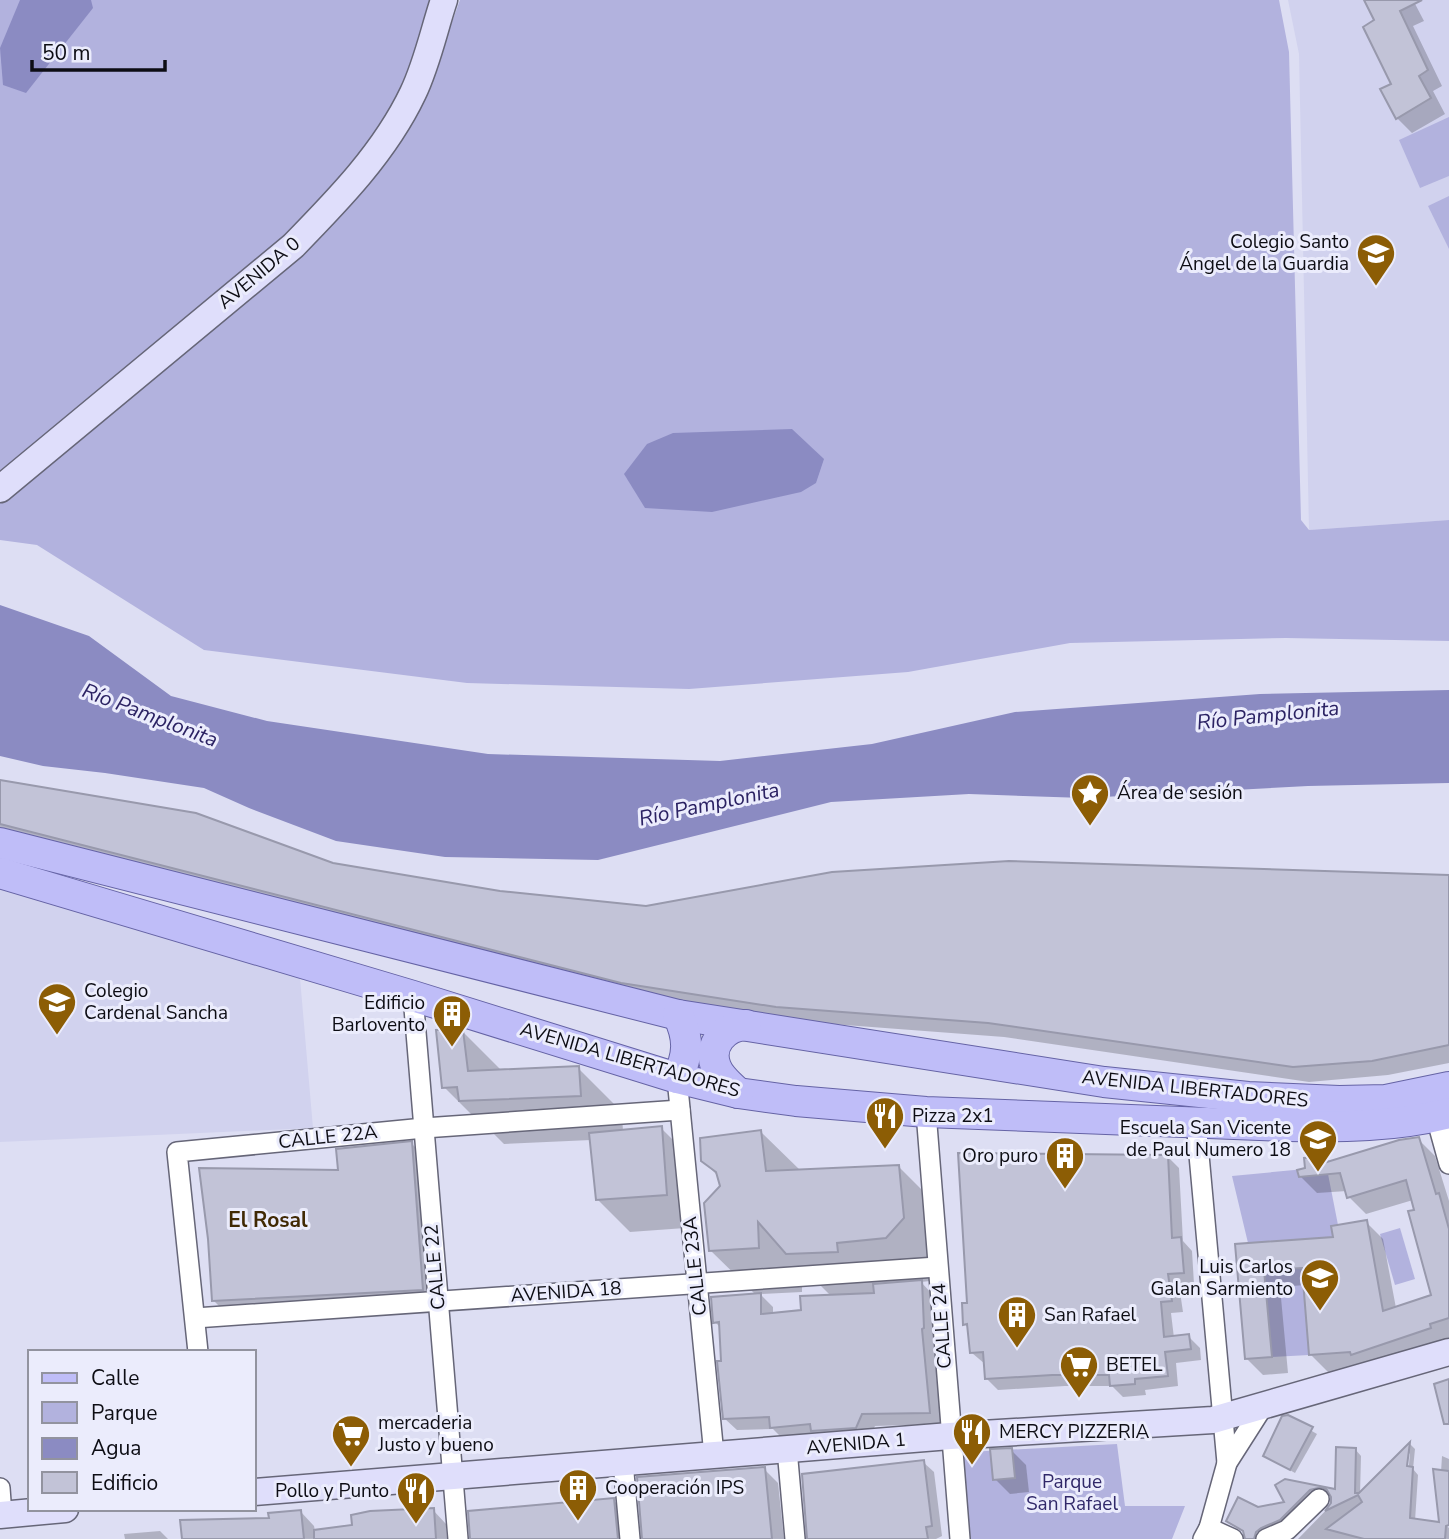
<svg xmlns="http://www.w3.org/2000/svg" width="1449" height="1539" font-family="'Nunito Sans',sans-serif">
<rect width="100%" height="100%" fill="#dddef3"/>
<g fill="#d1d2ee">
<path d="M1288 0H1449V520L1309 530 1299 54Z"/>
<path d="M0 889 300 978 313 1128 0 1142Z"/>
</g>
<g fill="#b2b2de">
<path d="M0 0H433L405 89 371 144 285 238 0 472Z"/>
<path d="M460 0H1279L1289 52 1301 520 1309 530 1449 520V641L1286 638 1070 643 908 672 689 689 467 683 204 650 37 545 0 540V497L311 242 436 66Z"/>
<path d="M1449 117V176L1420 188 1399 140Z"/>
<path d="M1449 196V249L1428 206Z"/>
<path d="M1305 1169 1306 1176 1328 1174 1338 1225 1331 1226 1333 1237 1248 1243 1232 1176Z"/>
<path d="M1400 1228 1415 1279 1395 1285 1380 1234Z"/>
<path d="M1302 1268 1309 1355 1272 1357 1264 1270Z"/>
<path d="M1117 1444 1125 1506H1185L1172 1539H962L950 1453Z"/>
</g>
<g fill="#8b8bc2">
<path d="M20 0H91L93 8 26 93 3 85 0 48Z"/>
<path d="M792 429 824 459 816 483 801 492 712 512 645 508 624 474 647 444 673 433Z"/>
<path d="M0 605 89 636 171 696 267 721 488 754 720 761 872 744 1015 712 1260 694 1449 690V783L1308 786 1084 798 969 794 831 802 598 860 445 857 336 841 249 808 204 788 105 773 43 766 0 756Z"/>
</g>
<g fill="#0003" fill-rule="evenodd">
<path d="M1366 0H1413L1424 21 1413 26 1442 86 1433 91 1445 114 1412 133 1397 118 1393 84 1376 21Z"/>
<path d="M0 782 333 865 499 893 646 908 1449 877V1063L1388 1075 1309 1082 1004 1037 792 1021 638 997 0 835Z"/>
<path d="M462 1031 502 1071 578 1068 622 1112 623 1132 661 1128 694 1161 699 1227 630 1232 597 1199 591 1140 504 1144 491 1131H488L444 1087Z"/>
<path d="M761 1132 801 1171 898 1166 942 1210 930 1281 921 1282 933 1295 936 1340H933L941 1424 875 1426 868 1440H784L773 1429 737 1430 724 1418 721 1328 715 1322 756 1295 711 1251 722 1187 719 1177 703 1161ZM802 1267 831 1296 803 1312 773 1315V1307L760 1294 802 1292Z"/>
<path d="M1418 1139 1435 1156 1449 1201V1339L1367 1369 1328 1372 1311 1355 1305 1285 1280 1287 1288 1373 1263 1375 1246 1358 1237 1246 1335 1238 1366 1222 1383 1239 1396 1308 1434 1296 1413 1200 1366 1214 1349 1197 1347 1191 1317 1193 1300 1176 1326 1158 1330 1162Z"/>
<path d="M411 1143 419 1151 430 1297 221 1308 213 1300 340 1172Z"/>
<path d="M1168 1157 1179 1168 1183 1241 1192 1251 1194 1284 1179 1285 1183 1312 1171 1313 1174 1338 1188 1336 1200 1348 1201 1360 1176 1363 1178 1386 1145 1390 1146 1395 1123 1397 1112 1386H1065L998 1390 986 1378 985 1364 972 1353 969 1329 965 1324 969 1304Z"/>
<path d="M1288 1417 1317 1434 1295 1473 1265 1456Z"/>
<path d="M1410 1444 1415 1449 1413 1469 1418 1475 1415 1521 1446 1525 1449 1528V1539H1298L1332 1504 1330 1493 1317 1495 1262 1539H1245V1533L1228 1521 1258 1509 1287 1503 1285 1481 1337 1491 1355 1449 1361 1456 1360 1495ZM1410 1453 1408 1475H1404L1406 1457Z"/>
<path d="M1011 1450 1026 1465 1029 1492 1010 1494 995 1479Z"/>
<path d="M1442 1456 1449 1459V1514L1441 1472Z"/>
<path d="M923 1462 934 1472 942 1536 936 1539H809Z"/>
<path d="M764 1469 778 1483 784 1539H644Z"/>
<path d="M613 1500 628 1514 630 1539H472Z"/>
<path d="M433 1510 446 1524 447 1539H184L301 1512 314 1526 315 1531 354 1527Z"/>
<path d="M160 1531 168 1539H125L124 1534Z"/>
</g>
<g fill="#c2c3d7" stroke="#9899ac" stroke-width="2">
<path d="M1364 0H1422L1400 11 1428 70 1419 76 1431 98 1396 119 1380 89 1391 84 1363 27 1374 20Z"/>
<path d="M0 780 196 813 333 863 500 891 646 906 832 872 1009 861 1449 875V1045L1372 1061 1293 1067 988 1023 776 1007 621 983 0 824Z"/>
<path d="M459 1029 463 1030 468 1071 579 1066 581 1096 459 1101 457 1087 442 1088 436 1030Z"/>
<path d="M662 1126 667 1195 596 1200 589 1133Z"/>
<path d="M761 1130 766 1171 899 1165 904 1218 886 1238 837 1243 838 1252 786 1254 758 1222 759 1248 709 1251 704 1203 720 1186 716 1172 701 1161 700 1138Z"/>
<path d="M1419 1137 1436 1194 1439 1193 1449 1229V1318L1430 1324 1431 1328 1351 1355 1350 1352 1309 1355 1302 1268 1264 1270 1272 1357 1245 1359 1235 1244 1333 1237 1331 1226 1367 1220 1383 1311 1431 1295 1408 1211 1414 1210 1406 1180 1347 1198 1340 1173 1299 1177 1297 1170 1305 1168 1304 1158 1326 1156 1327 1162 1399 1140Z"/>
<path d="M412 1141 423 1290 212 1301 208 1239 199 1168 338 1170 336 1149Z"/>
<path d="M958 1153 1168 1155 1172 1238 1181 1237 1184 1273 1168 1274 1172 1301 1161 1302 1164 1337 1189 1334 1191 1349 1165 1352 1168 1376 1135 1379V1384L1110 1386 1109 1375H1052L985 1379 983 1352 970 1353 967 1324 963 1325 962 1303H967Z"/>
<path d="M922 1280 924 1328 922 1329 930 1413 862 1414 856 1428 811 1431 810 1424 770 1428 769 1417 723 1419 717 1361H721L719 1322 713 1323 711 1297 761 1293V1314L801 1310 800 1296 874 1293 873 1284Z"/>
<path d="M1449 1379V1424H1444L1434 1384Z"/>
<path d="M1288 1415 1313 1427 1290 1470 1263 1456 1282 1416Z"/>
<path d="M1410 1442 1407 1466 1413 1467 1410 1518 1439 1522 1433 1469 1449 1471V1525L1446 1526 1445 1539H1364L1326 1529 1362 1502 1358 1495 1325 1511 1331 1503V1497L1327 1490 1322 1487 1310 1490 1280 1520 1261 1528 1256 1532 1254 1539H1245L1243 1531 1226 1521 1238 1497 1258 1507 1284 1502 1275 1485 1285 1479 1335 1489 1336 1447 1356 1448 1355 1493H1359Z"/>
<path d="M1012 1448 1015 1478 993 1480 990 1449Z"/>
<path d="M924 1460 932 1526 926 1527 928 1539H807L802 1474Z"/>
<path d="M765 1467 772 1539H642L637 1477Z"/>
<path d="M614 1498 618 1539H470L468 1511Z"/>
<path d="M434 1508 436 1539H314V1530L352 1525 351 1515 370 1511Z"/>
<path d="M301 1510 304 1539H182L180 1520 269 1518 268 1513Z"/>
</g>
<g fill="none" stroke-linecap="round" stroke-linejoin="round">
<g stroke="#666678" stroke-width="22">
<g id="street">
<path d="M413 996 458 1539"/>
<path d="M677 1078 714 1455"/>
<path d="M926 1112 960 1539"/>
<path d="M1436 1117 1449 1164"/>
<path d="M1196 1122 1227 1463"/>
<path d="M195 1318 937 1267"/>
<path d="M198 1352 177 1152 424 1128 680 1110"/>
<path d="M787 1449 795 1539"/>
<path d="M623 1462 630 1539"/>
<path d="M0 1488 2 1515"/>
<path d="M1209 1528 1233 1539"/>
<path d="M1203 1539 1209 1528 1227 1463 1264 1405"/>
<path d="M1266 1539 1287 1530 1319 1499"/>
</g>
</g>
<g stroke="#666678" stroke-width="29">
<g id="secondary">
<path d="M0 489 293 246C338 200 385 152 413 93 427 64 434 30 444 0"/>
<path d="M254 1492 950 1436 1213 1420 1449 1352"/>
<path d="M0 1515 65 1509"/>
</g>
</g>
<g stroke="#6563a5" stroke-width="32">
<g id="primary">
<path d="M0 843 678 1015 1104 1082 1248 1097 1339 1101 1386 1100 1449 1087"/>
<path d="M0 873 413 996 677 1078 738 1093 796 1101 926 1112 1287 1126C1342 1127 1396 1127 1449 1113"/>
<path d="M677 1078C689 1055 689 1038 678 1015"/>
<path d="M738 1093C730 1085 720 1078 716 1067 707 1045 725 1026 746 1025"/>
</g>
</g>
<use href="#street" stroke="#fff" stroke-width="19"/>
<use href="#secondary" stroke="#dfdefb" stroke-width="26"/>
<use href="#primary" stroke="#bfbdf8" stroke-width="30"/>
</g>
<defs>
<g id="school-pin" transform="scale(2.0125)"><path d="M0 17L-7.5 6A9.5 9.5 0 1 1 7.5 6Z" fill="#8c5d05" stroke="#ebecfc"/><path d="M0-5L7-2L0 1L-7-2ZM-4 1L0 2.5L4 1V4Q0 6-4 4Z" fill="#fff"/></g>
<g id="sight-pin" transform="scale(2.0125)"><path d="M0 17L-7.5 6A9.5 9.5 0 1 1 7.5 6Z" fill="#8c5d05" stroke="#ebecfc"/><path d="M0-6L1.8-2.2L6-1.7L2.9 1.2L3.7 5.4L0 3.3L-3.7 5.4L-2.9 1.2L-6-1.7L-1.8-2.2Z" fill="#fff"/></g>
<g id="building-pin" transform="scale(2.0125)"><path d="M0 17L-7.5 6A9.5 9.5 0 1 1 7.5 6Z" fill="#8c5d05" stroke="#ebecfc"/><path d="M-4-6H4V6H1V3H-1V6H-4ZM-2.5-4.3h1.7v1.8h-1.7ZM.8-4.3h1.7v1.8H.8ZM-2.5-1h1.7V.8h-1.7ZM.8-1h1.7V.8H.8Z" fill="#fff"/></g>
<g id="restaurant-pin" transform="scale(2.0125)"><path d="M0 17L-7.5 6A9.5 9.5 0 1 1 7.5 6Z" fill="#8c5d05" stroke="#ebecfc"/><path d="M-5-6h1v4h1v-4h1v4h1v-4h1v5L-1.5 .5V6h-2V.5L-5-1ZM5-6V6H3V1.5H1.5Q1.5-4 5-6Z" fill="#fff"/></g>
<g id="university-pin" transform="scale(2.0125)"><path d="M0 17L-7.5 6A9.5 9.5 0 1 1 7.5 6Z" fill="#8c5d05" stroke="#ebecfc"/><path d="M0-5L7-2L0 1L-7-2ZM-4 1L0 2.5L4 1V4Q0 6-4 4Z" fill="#fff"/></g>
<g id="supermarket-pin" transform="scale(2.0125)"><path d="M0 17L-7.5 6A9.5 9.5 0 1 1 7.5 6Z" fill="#8c5d05" stroke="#ebecfc"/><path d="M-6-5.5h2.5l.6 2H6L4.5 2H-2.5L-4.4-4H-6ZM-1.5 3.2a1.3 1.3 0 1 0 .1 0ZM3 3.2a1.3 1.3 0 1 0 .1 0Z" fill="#fff"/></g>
</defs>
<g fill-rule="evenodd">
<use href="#school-pin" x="1376" y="253"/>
<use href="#sight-pin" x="1090" y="793"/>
<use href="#school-pin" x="57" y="1002"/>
<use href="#building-pin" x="452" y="1014"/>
<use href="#restaurant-pin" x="885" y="1116"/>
<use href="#school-pin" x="1318" y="1139"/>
<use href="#building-pin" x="1065" y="1156"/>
<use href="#university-pin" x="1320" y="1278"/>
<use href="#building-pin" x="1017" y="1315"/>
<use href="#supermarket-pin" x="1079" y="1365"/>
<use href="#restaurant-pin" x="972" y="1432"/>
<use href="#supermarket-pin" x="351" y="1434"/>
<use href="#building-pin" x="578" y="1488"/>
<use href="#restaurant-pin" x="416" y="1491"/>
</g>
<g text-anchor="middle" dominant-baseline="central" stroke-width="6" stroke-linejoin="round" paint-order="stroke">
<g font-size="19" fill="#0d0d14" stroke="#ebecfc" text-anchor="start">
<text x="1349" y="242" text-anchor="end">Colegio Santo<tspan x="1349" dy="22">Ángel de la Guardia</tspan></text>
<text x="1117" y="793">Área de sesión</text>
<text x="84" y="991">Colegio<tspan x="84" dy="22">Cardenal Sancha</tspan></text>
<text x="425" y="1003" text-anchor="end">Edificio<tspan x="425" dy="22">Barlovento</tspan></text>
<text x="912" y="1116">Pizza 2x1</text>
<text x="1291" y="1128" text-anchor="end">Escuela San Vicente<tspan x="1291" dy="22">de Paul Numero 18</tspan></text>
<text x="1038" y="1156" text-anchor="end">Oro puro</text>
<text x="1293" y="1267" text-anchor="end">Luis Carlos<tspan x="1293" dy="22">Galan Sarmiento</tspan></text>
<text x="1044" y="1315">San Rafael</text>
<text x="1106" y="1365">BETEL</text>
<text x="378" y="1423">mercaderia<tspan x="378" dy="22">Justo y bueno</tspan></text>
<text x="999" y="1432">MERCY PIZZERIA</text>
<text x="605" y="1488">Cooperación IPS</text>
<text x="389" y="1491" text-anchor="end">Pollo y Punto</text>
</g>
<g font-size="19" fill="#0d0d14" stroke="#ebecfc">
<text transform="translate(259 273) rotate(-40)">AVENIDA 0</text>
<text transform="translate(630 1060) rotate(16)">AVENIDA LIBERTADORES</text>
<text transform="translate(1195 1089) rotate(6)">AVENIDA LIBERTADORES</text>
<text transform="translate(328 1137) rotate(-6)">CALLE 22A</text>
<text transform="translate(695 1266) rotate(-96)">CALLE 23A</text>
<text transform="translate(435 1267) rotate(-95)">CALLE 22</text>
<text transform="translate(566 1292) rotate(-4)">AVENIDA 18</text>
<text transform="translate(942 1326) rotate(-94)">CALLE 24</text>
<text transform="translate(856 1444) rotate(-5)">AVENIDA 1</text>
</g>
<g font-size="19" fill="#302869" stroke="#ebecfc">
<text x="1072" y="1482">Parque<tspan x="1072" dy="22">San Rafael</tspan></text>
</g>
<g font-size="21" font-style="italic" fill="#2b2263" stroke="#ebecfc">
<text transform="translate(150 715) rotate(21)">Río Pamplonita</text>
<text transform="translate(1268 715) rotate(-6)">Río Pamplonita</text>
<text transform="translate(709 804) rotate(-12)">Río Pamplonita</text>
</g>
<g font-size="21" font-weight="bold" fill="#402904" stroke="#ebecfc">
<text x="268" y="1220">El Rosal</text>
</g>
</g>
<rect x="28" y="1350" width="228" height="161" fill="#ebecfc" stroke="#92939f" stroke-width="2"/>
<rect x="42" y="1373" width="35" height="10" fill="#bfbdf8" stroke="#92939f" stroke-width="2"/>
<text x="91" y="1385" font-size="21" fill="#0d0d14">Calle</text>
<rect x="42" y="1402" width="35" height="21" fill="#b2b2de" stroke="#92939f" stroke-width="2"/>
<text x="91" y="1420" font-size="21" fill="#0d0d14">Parque</text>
<rect x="42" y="1438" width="35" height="21" fill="#8b8bc2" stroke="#92939f" stroke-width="2"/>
<text x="91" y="1455" font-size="21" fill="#0d0d14">Agua</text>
<rect x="42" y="1472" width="35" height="21" fill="#c2c3d7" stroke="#92939f" stroke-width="2"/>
<text x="91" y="1490" font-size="21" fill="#0d0d14">Edificio</text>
<path d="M32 60v10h133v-10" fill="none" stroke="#0d0d14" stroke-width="3.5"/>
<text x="42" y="60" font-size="21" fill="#0d0d14" stroke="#ebecfc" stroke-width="5" paint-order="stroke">50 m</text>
</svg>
